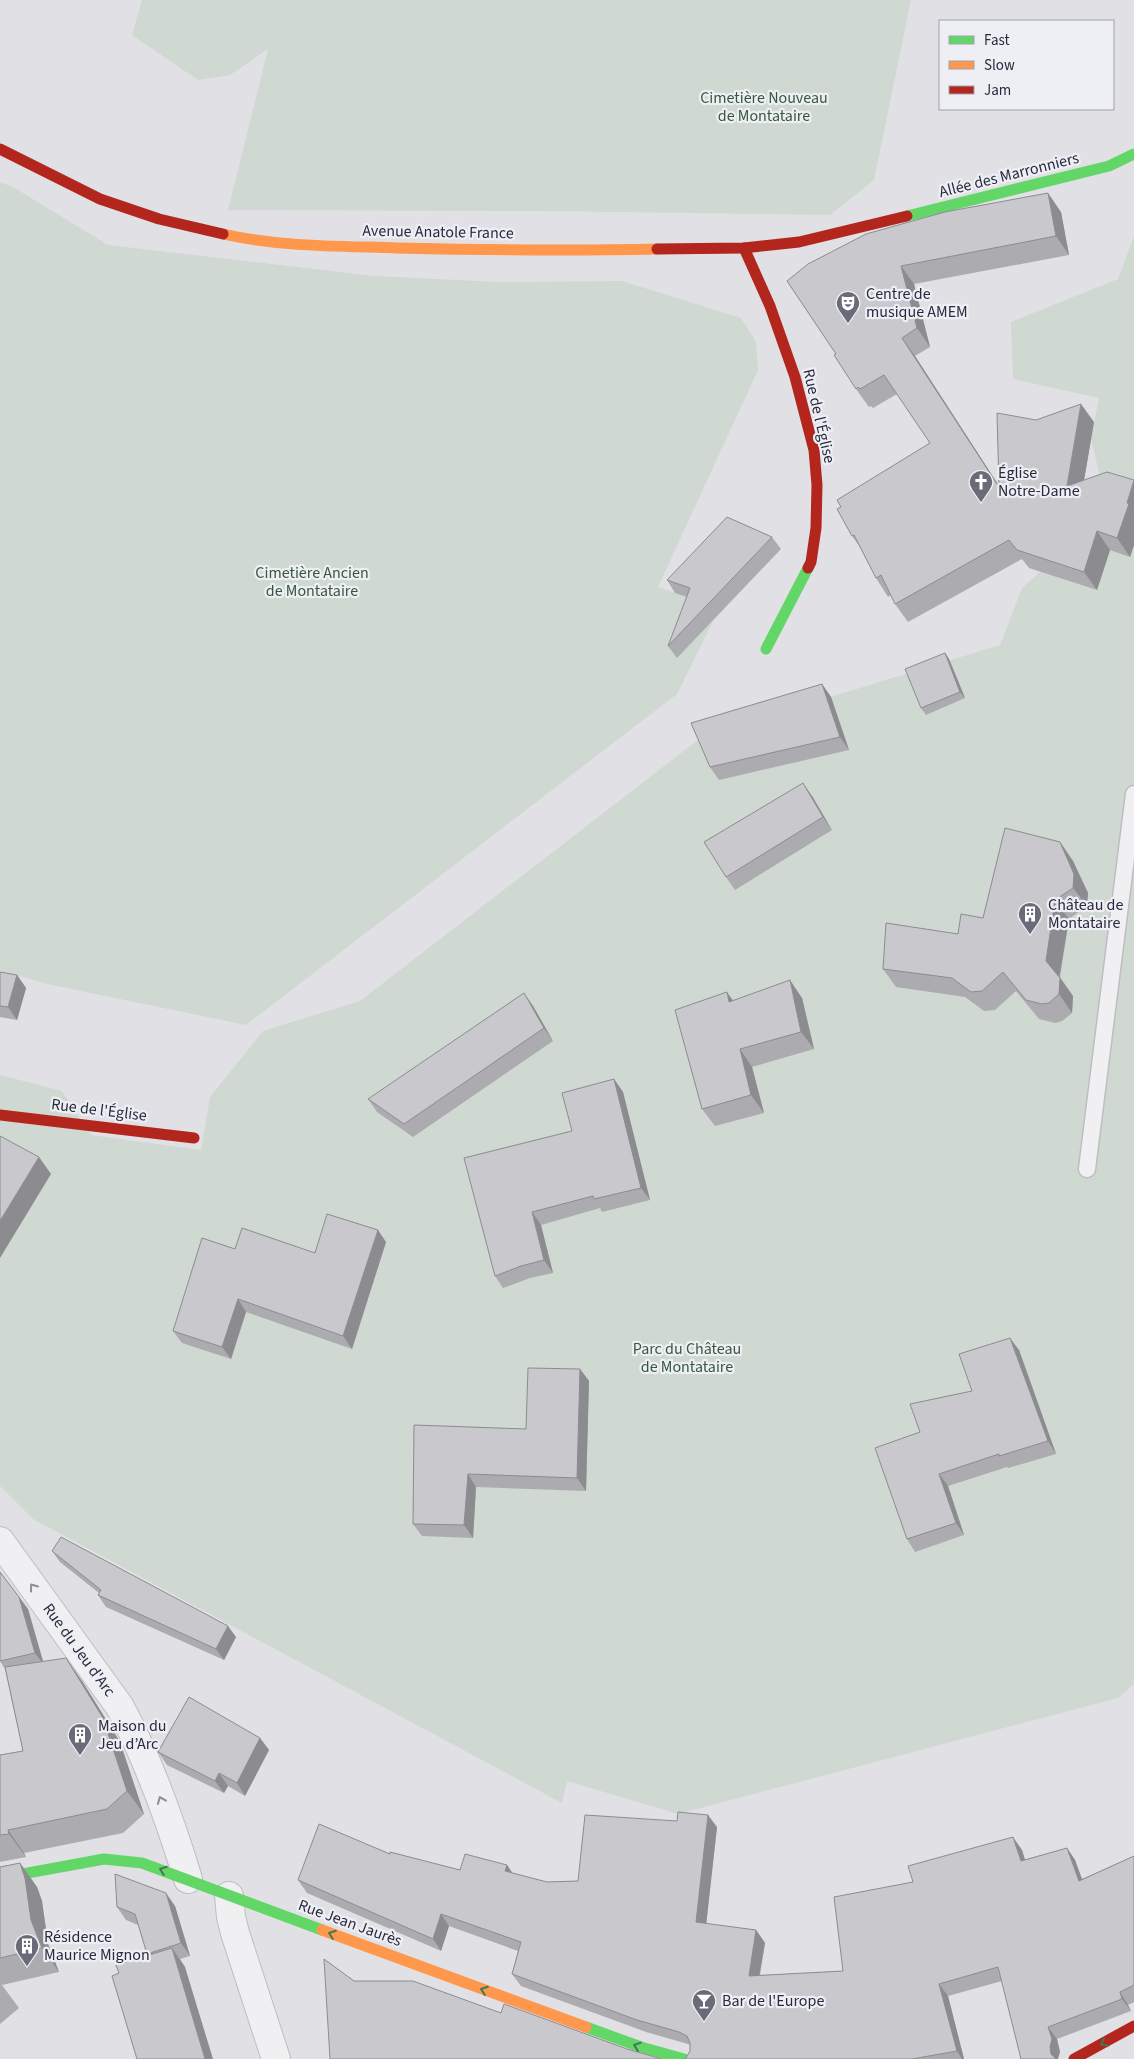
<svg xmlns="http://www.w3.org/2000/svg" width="1134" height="2059" font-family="'Source Sans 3',sans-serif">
<rect width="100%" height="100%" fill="#e1e1e5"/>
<g fill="#cfd8d1">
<path d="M142 0H911L874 180 830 215 545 211 228 210 268 49 230 75 198 80 132 35Z"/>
<path d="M0 182 13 187 108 245 374 276 499 282 622 281 741 318 756 342 758 370 658 587 724 609 713 621 677 694 246 1025 52 985 0 971Z"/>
<path d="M1134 236V1684L1118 1698 678 1814 567 1781 562 1803 33 1519 0 1486V1075L62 1091 91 1135 201 1150 210 1097 263 1031 360 1001 703 736 1000 645 1022 588 1083 534 1101 480 1091 439 1099 398 1013 379 1011 322 1118 279Z"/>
</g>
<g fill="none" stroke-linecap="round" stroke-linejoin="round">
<g stroke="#bebec2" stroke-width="19">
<path id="lane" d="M1087 1169 1134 794"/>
</g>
<g stroke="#bebec2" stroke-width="30">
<g id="street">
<path d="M0 1541 120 1707C149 1761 170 1820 188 1879"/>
<path d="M229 1896 231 1917 235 1933 276 2059"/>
</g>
</g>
<use href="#lane" stroke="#f0f0f2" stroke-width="16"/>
<use href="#street" stroke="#f0f0f2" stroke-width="28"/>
<g stroke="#63d668" stroke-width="11">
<path d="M907 216 1109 166 1134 154"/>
<path d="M766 649 808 568"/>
<path d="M0 1878 104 1859 142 1863 322 1930"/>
<path d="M586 2027 641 2047 684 2059"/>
</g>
<g stroke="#ff974d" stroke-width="11">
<path d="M223 234C280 247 340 246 398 248 485 250 571 251 657 249"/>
<path d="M322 1930 586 2027"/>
</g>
<g stroke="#b3261e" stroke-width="11">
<path d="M0 149 100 199 159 219 223 234"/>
<path d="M744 248 770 306 795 377 814 450 817 485 816 528 811 562 808 568"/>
<path d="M657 249 744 248 799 242 907 216"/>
<path d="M0 1115 194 1138"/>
<path d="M1074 2059 1134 2026"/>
</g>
</g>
<g fill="#acacb0">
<path d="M1061 212 1069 255 914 284 930 347 915 356 999 486 1036 420 1094 422 1084 480H1134V545L1130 557 1110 550 1097 590 1029 568 1022 559 908 622 895 604 891 595 888 597 876 578 860 547 852 536 930 443 897 394 873 408 871 406 869 407 856 389 836 354 787 281Z"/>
<path d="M772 537 781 549 677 658 668 646 687 597 675 593 667 580Z"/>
<path d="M945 653 949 659 965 698 926 715 921 708Z"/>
<path d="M822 684 831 697 849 750 719 780 710 767Z"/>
<path d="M812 796 832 830 735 890 726 877Z"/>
<path d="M1060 842 1073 861 1088 893 1087 906 1069 919 1060 977 1073 996 1072 1013 1062 1021 1055 1023 1039 1019 1016 991 995 1010 984 1011 965 997 896 987 883 969 958 934 983 918Z"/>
<path d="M0 972 17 975 26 988 17 1020 0 1017Z"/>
<path d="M802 998 814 1049 752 1067 764 1113 715 1126 702 1109 733 1001Z"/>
<path d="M533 1006 553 1041 413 1137 377 1112 368 1099Z"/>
<path d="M614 1079 623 1092 650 1200 602 1212 600 1208 541 1225 553 1273 530 1278 503 1288 495 1276 572 1131Z"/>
<path d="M386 1242 352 1349 246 1312 231 1359 182 1343 173 1331 235 1249 315 1253Z"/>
<path d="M1019 1350 1056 1454 1008 1468 1007 1467 948 1486 964 1535 915 1552 907 1539 920 1432 972 1391Z"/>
<path d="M580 1369 589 1381 586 1491 476 1487 473 1538 422 1536 413 1524 414 1425 526 1429Z"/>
<path d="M52 1551 236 1637 224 1660 106 1607 98 1595 99 1593 60 1562Z"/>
<path d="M0 1572 28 1609 43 1661 82 1681 120 1742 144 1814 123 1833 24 1853 26 1857 0 1862V1755L23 1751 5 1669 0 1661Z"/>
<path d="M260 1738 269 1750 245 1796 228 1786 224 1793 167 1765 158 1752Z"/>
<path d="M717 1827 706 1924 756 1930 765 1943 760 1975 843 1971 913 1882 1022 1850 1025 1860 1067 1848 1075 1860 1082 1879 1134 1856V2002L1128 2005 1131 2011 1057 2039 1060 2052 1002 1981 948 1996 964 2059H684L686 2058 690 2051V2045L688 2044 646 2032 521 1986 512 1974 518 1951 449 1926 441 1951 307 1893 298 1880 390 1854 460 1870 507 1865 512 1873 547 1882 578 1881Z"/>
<path d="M20 1863 37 1887 42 1901 48 1944 59 1972 2 1985 19 2008 0 2024V1867Z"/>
<path d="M175 1906 190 1956 180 1959 185 1967 119 1973 148 1956 138 1925 126 1920 117 1907Z"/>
</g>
<g fill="#8c8c90">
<path d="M1048 193 1061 212 1069 255 1056 236Z"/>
<path d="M901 266 914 284 930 347 917 328Z"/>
<path d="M902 338 915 356 1012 506 999 487Z"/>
<path d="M1081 404 1094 422 1080 504 1067 486Z"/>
<path d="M1134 481V545L1130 557 1117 538Z"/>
<path d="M1097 531 1110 550 1097 590 1084 572Z"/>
<path d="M945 653 949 659 965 698 960 692Z"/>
<path d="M822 684 831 697 849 750 840 737Z"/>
<path d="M803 783 812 796 832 830 823 817Z"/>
<path d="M1060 842 1073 861 1088 893 1087 906 1073 888Z"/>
<path d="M1055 900 1069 919 1059 979 1046 961Z"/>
<path d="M17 975 26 988 17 1020 8 1007Z"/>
<path d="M1060 978 1073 996 1072 1013 1059 994Z"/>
<path d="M790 980 802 998 814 1049 801 1032Z"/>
<path d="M727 992 739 1009 729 1002Z"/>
<path d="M524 993 533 1006 553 1041 544 1028Z"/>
<path d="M740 1049 752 1067 764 1113 751 1095Z"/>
<path d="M614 1079 623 1092 650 1200 641 1188Z"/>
<path d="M39 1157 51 1174 0 1258V1221Z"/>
<path d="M532 1212 541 1225 553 1273 544 1260Z"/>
<path d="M378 1230 386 1242 352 1349 343 1336Z"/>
<path d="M238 1299 246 1312 231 1359 222 1347Z"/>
<path d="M1010 1338 1019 1350 1056 1454 1048 1441Z"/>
<path d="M580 1369 589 1381 586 1491 577 1478Z"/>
<path d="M468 1474 476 1487 473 1538 464 1525Z"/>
<path d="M939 1474 948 1486 964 1535 956 1523Z"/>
<path d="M19 1597 28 1609 44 1665 35 1653Z"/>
<path d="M228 1626 236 1637 224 1660 216 1649Z"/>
<path d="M66 1658 82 1681 120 1742 144 1814 127 1791Z"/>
<path d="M260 1738 269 1750 245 1796 237 1783Z"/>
<path d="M219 1773 228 1786 224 1793 215 1781Z"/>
<path d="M708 1815 717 1827 705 1935 696 1922Z"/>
<path d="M8 1830 24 1853 26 1857 9 1834Z"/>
<path d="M1013 1837 1022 1850 1029 1873 1021 1861Z"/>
<path d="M1067 1848 1075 1860 1087 1893 1079 1881Z"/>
<path d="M20 1863 37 1887 42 1901 48 1944 59 1972 42 1948 31 1920Z"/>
<path d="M507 1865 516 1878 505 1871Z"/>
<path d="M166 1893 175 1906 190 1956 181 1943Z"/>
<path d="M441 1914 449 1926 441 1951 433 1939Z"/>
<path d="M756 1930 765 1943 757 1988 749 1976Z"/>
<path d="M172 1948 185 1967 213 2059H205Z"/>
<path d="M939 1984 948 1996 964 2059H962L957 2051Z"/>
<path d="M1120 1992 1128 2005 1131 2011 1122 1999Z"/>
<path d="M1048 2027 1057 2039 1060 2052 1058 2059H1055L1051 2054 1050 2047Z"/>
</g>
<g fill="#c8c8cd" stroke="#8c8c90">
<path d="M1048 193 1056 236 901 266 917 328 902 338 999 487 997 413 1036 420 1081 404 1067 486 1107 472 1134 480 1127 503 1129 504 1117 538 1097 531 1084 572 1017 550 1009 540 895 604 881 575 876 578 854 535 852 536 837 509 841 507 837 500 930 443 884 375 860 389 858 387 856 389 834 355 836 354 787 281 808 264 866 234 945 212Z"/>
<path d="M727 517 772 537 668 646 690 588 667 580Z"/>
<path d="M945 653 960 692 921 708 905 669Z"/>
<path d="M822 684 840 737 710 767 691 723Z"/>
<path d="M803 783 823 817 726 877 704 842Z"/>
<path d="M1005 828 1060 842 1074 874 1073 888 1055 900 1046 961 1060 978 1059 994 1049 1003 1042 1004 1026 1000 1003 972 982 991 971 992 952 978 883 969 886 923 958 934 961 914 983 918Z"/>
<path d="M0 972 17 975 8 1007 0 1006Z"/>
<path d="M790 980 801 1032 740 1049 751 1095 702 1109 675 1010 727 992 729 1002Z"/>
<path d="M524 993 544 1028 404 1124 368 1099Z"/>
<path d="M614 1079 641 1188 594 1199 593 1196 532 1212 544 1260 521 1266 495 1276 464 1158 572 1131 562 1093Z"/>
<path d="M0 1136 39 1157 0 1221Z"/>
<path d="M327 1214 378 1230 343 1336 238 1299 222 1347 173 1331 202 1238 235 1249 242 1228 315 1253Z"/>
<path d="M1010 1338 1048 1441 999 1456V1454L939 1474 956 1523 907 1539 875 1448 920 1432 910 1404 972 1391 959 1354Z"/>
<path d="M528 1368 580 1369 577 1478 468 1474 464 1525 413 1524 414 1425 526 1429Z"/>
<path d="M61 1537 228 1626 216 1649 98 1595 101 1590 52 1551Z"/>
<path d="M0 1572 19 1597 35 1653 0 1661Z"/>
<path d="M66 1658 103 1718 127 1791 107 1809 8 1830 9 1834 0 1835V1755L23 1751 5 1667Z"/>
<path d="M189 1697 260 1738 237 1783 219 1773 215 1781 158 1752Z"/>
<path d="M678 1812 708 1815 696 1922 756 1930 749 1976 843 1971 834 1897 913 1882 908 1866 1013 1837 1021 1861 1067 1848 1079 1881 1134 1856V1985L1120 1992 1122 1999 1048 2027 1052 2039 1050 2047 1051 2054 1056 2059H1021L998 1967 939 1984 957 2051 912 2059H684L686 2058 690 2051V2043L687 2036 679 2032 637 2020 512 1974 521 1942 441 1914 433 1939 298 1880 319 1824 390 1854V1852L460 1870 465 1854 507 1865 505 1871 547 1882 578 1881 585 1815 677 1821Z"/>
<path d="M20 1863 25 1878 31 1920 42 1948 0 1958V1867Z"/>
<path d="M115 1874 166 1893 181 1943 147 1954 135 1914 117 1907Z"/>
<path d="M172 1948 205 2059H137L112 1976 119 1973 116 1965Z"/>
<path d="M324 1959 354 1981H413L501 2013 504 2004 627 2049 662 2059H330Z"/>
</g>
<defs><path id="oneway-chevron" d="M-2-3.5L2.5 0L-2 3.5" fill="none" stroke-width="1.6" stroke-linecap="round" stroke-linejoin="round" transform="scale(1.25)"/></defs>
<g stroke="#8c8e98">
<use href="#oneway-chevron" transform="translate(33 1587) rotate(-126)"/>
<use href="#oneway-chevron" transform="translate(161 1800) rotate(-112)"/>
</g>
<g stroke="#437850">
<use href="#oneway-chevron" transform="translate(163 1870) rotate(-160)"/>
<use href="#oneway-chevron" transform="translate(332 1934) rotate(-160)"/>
<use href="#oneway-chevron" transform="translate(484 1990) rotate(-160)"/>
<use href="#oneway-chevron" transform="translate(1104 2043) rotate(151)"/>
<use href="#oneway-chevron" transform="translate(637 2046) rotate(-161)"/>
</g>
<defs>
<g id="theatre-pin" transform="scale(1.25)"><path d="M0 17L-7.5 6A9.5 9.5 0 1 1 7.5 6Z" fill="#696b78" stroke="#eeeff5"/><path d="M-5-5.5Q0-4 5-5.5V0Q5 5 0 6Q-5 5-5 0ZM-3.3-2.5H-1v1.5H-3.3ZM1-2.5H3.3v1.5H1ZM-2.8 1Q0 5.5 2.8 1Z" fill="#fff"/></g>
<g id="church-pin" transform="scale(1.25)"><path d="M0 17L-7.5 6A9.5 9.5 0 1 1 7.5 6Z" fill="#696b78" stroke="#eeeff5"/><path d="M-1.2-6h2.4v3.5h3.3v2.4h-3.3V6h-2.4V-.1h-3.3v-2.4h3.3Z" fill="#fff"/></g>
<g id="building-pin" transform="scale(1.25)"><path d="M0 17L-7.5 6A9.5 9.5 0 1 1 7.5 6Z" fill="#696b78" stroke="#eeeff5"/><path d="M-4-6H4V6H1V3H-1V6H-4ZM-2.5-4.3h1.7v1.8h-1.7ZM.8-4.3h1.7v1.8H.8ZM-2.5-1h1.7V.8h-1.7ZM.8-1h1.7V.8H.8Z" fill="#fff"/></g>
<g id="bar-pin" transform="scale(1.25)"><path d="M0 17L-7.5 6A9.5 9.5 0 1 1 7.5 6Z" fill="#696b78" stroke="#eeeff5"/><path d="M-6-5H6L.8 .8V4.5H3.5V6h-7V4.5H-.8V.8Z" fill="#fff"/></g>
</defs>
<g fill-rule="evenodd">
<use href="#theatre-pin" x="848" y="303"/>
<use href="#church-pin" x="981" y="482"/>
<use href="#building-pin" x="1030" y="914"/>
<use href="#building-pin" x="80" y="1735"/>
<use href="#building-pin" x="27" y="1946"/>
<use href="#bar-pin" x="704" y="2001"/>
</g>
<g text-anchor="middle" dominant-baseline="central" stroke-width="4.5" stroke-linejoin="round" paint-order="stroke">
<g font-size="16" fill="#375839" stroke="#eeeff5">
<text x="764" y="98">Cimetière Nouveau<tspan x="764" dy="18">de Montataire</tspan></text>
<text x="312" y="573">Cimetière Ancien<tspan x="312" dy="18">de Montataire</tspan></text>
<text x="687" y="1349">Parc du Château<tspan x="687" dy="18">de Montataire</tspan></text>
</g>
<g font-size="16" fill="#292b3d" stroke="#eeeff5">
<text transform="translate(1009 175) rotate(-14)">Allée des Marronniers</text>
<text transform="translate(438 232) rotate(1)">Avenue Anatole France</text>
<text transform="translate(819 416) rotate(77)">Rue de l'Église</text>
<text transform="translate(99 1110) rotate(7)">Rue de l'Église</text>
<text transform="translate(79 1650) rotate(54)">Rue du Jeu d'Arc</text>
<text transform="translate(350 1923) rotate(20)">Rue Jean Jaurès</text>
</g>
<g font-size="16" fill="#292b3d" stroke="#eeeff5" text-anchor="start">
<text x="866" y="294">Centre de<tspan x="866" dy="18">musique AMEM</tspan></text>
<text x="998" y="473">Église<tspan x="998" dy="18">Notre-Dame</tspan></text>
<text x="1048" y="905">Château de<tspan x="1048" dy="18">Montataire</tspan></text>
<text x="98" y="1726">Maison du<tspan x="98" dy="18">Jeu d’Arc</tspan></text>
<text x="44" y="1937">Résidence<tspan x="44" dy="18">Maurice Mignon</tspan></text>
<text x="722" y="2001">Bar de l'Europe</text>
</g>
</g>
<rect x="939" y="20" width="175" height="90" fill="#eeeff5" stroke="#9fa1ab"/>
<rect x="949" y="36" width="25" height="8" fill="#63d668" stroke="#9fa1ab"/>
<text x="984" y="45" font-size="15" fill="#292b3d">Fast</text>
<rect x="949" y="61" width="25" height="8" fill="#ff974d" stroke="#9fa1ab"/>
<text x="984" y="70" font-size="15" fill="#292b3d">Slow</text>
<rect x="949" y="86" width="25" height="8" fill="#b3261e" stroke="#9fa1ab"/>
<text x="984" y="95" font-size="15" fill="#292b3d">Jam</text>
</svg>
